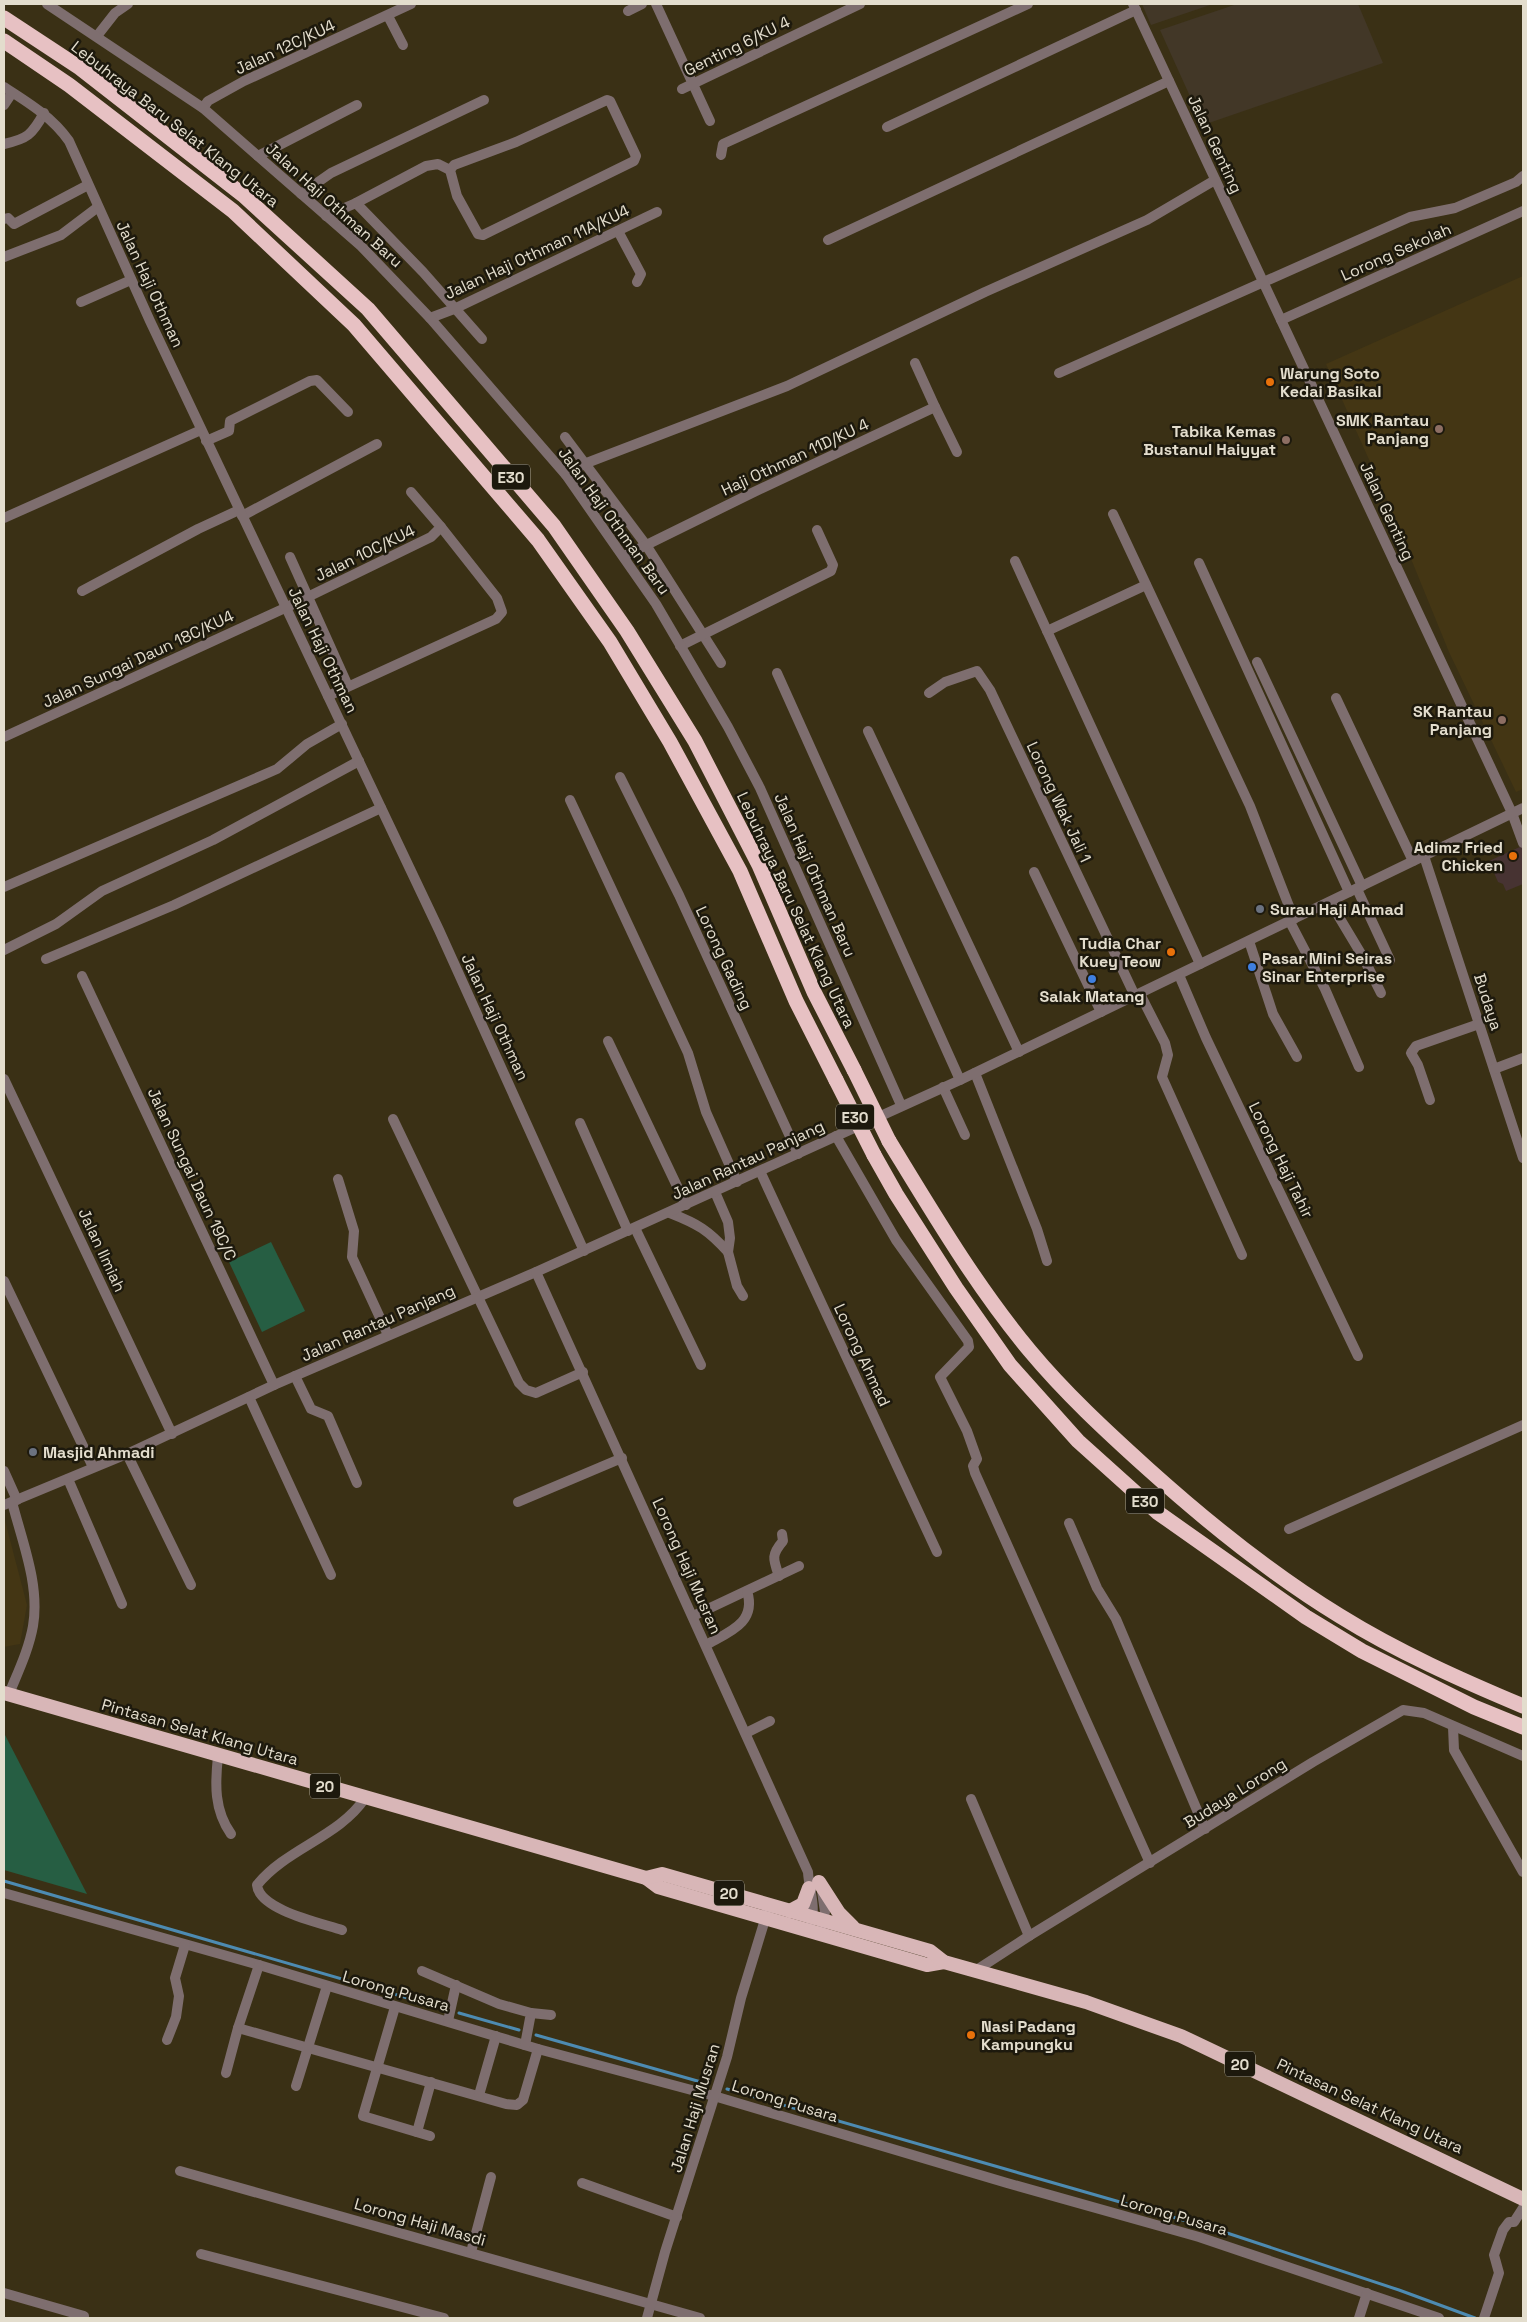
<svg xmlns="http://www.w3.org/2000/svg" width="1527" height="2322" font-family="'Space Grotesk',sans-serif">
<rect width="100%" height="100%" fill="#3a3015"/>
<path fill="#473332" d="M1522 846 1523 884 1506 891 1503 884 1498 882 1489 861Z"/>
<g fill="#423727">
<path d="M1142 4H1213L1151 25Z"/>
<path d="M1237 4H1358L1383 63 1203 125 1160 30Z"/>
</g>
<g fill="#443614">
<path d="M1523 276V789L1516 792 1449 652 1385 495 1326 364Z"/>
<path d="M4 1517 27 1605 20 1644 4 1647Z"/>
</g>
<g fill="#265e43">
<path d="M271 1242 305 1311 262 1332 229 1262Z"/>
<path d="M4 1733 87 1894 4 1870Z"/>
</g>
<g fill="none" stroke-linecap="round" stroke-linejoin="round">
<g stroke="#4d8bb2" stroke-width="3">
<path d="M4 1881 442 2008"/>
<path d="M459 2013 519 2030"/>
<path d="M536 2035 708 2084"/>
<path d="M727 2089 1221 2231 1399 2290 1475 2318"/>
</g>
<g stroke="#7e6e6f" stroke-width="10">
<path d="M656 4 710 121"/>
<path d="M628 11 642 4"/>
<path d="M388 16 403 45"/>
<path d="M97 36 115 13 128 4"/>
<path d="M682 89 860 4"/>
<path d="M607 100 610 101 636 156 634 161 483 235 478 234 457 196 450 170 454 165 516 142Z"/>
<path d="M4 105 12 93"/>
<path d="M203 108 208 101 244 81 411 4"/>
<path d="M887 127 1136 10"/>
<path d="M4 144C27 139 32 135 44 113"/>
<path d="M721 155 723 144 1028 4"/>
<path d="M258 156 357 105"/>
<path d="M301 194 331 173 484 100"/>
<path d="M356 203 423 272 482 339"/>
<path d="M326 216 356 203 426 166 438 164 450 170"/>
<path d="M4 219 8 218 14 224 88 185"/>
<path d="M618 231 641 274 637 282"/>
<path d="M828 240 1169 81"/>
<path d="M4 257 61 235 98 207"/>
<path d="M81 302 131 280"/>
<path d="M430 318 454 309 657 212"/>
<path d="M1281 320 1523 211"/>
<path d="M1059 373 1410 217 1455 208 1516 182 1523 176"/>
<path d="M935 407 957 452"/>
<path d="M565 437 646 545 721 663"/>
<path d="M206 441 229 431 230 421 310 381 317 380 348 412"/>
<path d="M566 475 584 464 787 386 985 292 1147 220 1215 180"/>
<path d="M1113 514 1250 806 1294 919"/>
<path d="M242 516 377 444"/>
<path d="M4 518 201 430"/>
<path d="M624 556 754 492 935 407 915 363"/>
<path d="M290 557 348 686"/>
<path d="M1015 561 1200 964"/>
<path d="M1199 563 1349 892"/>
<path d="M82 591 198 529 239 510"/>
<path d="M1047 631 1146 585"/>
<path d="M680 646 831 571 833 565 817 530"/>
<path d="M1257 662 1362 886"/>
<path d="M777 673 960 1080"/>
<path d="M929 693 945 682 977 671 990 690 1135 996"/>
<path d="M328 696 496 619 502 612 497 598 441 527"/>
<path d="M1336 698 1413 861"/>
<path d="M868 731 1019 1052"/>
<path d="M4 737 285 608 431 537 441 527 411 492"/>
<path d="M620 777 679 895 798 1154"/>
<path d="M570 800 688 1053 706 1112 737 1182"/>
<path d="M1512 813 1523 843"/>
<path d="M1424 856 1523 1158"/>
<path d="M1034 872 1101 1012"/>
<path d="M4 887 277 769 307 744 342 724"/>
<path d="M1357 889 1390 960"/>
<path d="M1330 902 1363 957 1381 993"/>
<path d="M1290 922 1325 989 1359 1067"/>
<path d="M1249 941 1273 1014 1297 1057"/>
<path d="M4 950 56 924 102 891 213 840 359 761"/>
<path d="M46 959 174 905 381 808"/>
<path d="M1179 975 1206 1038 1358 1356"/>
<path d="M82 976 274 1385"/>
<path d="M1140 994 1165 1043 1168 1055 1162 1077 1242 1255"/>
<path d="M608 1041 686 1205"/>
<path d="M1494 1069 1523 1058"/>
<path d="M975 1073 1037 1229 1047 1261"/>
<path d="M4 1079 172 1434"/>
<path d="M943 1087 965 1135"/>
<path d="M1430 1100 1418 1065 1411 1053 1416 1046 1479 1024"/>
<path d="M393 1119 519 1383 526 1390 536 1393 583 1372"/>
<path d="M580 1123 628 1231"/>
<path d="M836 1136 896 1240 968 1341 969 1347 940 1377 967 1431 977 1459 973 1466 975 1473 1150 1863"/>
<path d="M760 1171 937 1552"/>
<path d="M338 1179 354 1231 352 1257 388 1335"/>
<path d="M715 1192 728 1222 730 1238 728 1252 737 1286 743 1296"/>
<path d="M670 1213C698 1224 708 1230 728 1252"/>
<path d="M635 1228 701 1365"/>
<path d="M4 1281 93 1467"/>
<path d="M295 1376 311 1409 328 1416 357 1483"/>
<path d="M249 1397 331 1575"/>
<path d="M127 1454 191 1585"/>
<path d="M4 1471 17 1500"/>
<path d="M68 1479 122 1604"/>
<path d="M518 1502 622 1458"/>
<path d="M4 1505 127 1454 274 1385 536 1272"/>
<path d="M1069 1523 1097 1588 1116 1619 1205 1829"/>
<path d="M1289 1529 1523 1425"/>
<path d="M779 1576C773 1559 771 1555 783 1541L782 1534"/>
<path d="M693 1616 799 1566"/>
<path d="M706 1645C729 1632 757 1623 747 1591"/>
<path d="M9 1694C18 1672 29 1649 33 1626 40 1585 22 1541 12 1502"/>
<path d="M1453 1727 1454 1750 1523 1872"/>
<path d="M746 1733 770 1721"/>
<path d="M218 1756C215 1784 214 1810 231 1834"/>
<path d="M971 1799 1029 1936"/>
<path d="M4 1893 259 1965 538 2049 714 2096 1007 2183 1199 2237 1439 2318"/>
<path d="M342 1930C321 1923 259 1910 257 1885 287 1848 339 1837 365 1798"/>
<path d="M259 1965 238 2028 506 2104 517 2105 523 2100 538 2049"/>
<path d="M422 1971 499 2004 531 2013 525 2045"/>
<path d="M975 1971 1029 1936 1313 1762 1403 1710 1424 1713 1523 1756"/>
<path d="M395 2007 363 2116 430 2136"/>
<path d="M531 2013 551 2015"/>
<path d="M448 2021 456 1985"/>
<path d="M167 2040 176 2017 179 1996 175 1978 185 1945"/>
<path d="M226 2073 238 2028"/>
<path d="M296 2086 327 1986"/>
<path d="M479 2095 496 2036"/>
<path d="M417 2132 431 2082"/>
<path d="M180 2171 700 2318"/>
<path d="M582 2183 677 2217"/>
<path d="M471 2252 491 2177"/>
<path d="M201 2254 444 2318"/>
<path d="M4 2293 84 2316"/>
<path d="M1359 2318 1367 2293"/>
<path d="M1484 2318 1499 2273 1494 2255 1503 2230 1509 2222H1514L1523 2208"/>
</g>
<g stroke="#7e6e6f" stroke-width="10">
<path d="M47 4 203 108 361 246 430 318 566 475 656 604 728 727 760 788 901 1105"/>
<path d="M1133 4 1512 813"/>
<path d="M4 87C29 103 52 117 69 141L150 321 439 930 584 1251"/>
<path d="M822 1891 825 1912 822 1926"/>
<path d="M811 1923C816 1905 809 1890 808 1872L536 1272 960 1080 1523 808"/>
<path d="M647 2318 665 2252 727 2057 741 1998 767 1913"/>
</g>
<g stroke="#d8b6b7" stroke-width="14">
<path d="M4 1693 646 1878 658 1887 927 1965 944 1962"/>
<path d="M646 1878 662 1874 930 1951 944 1962 1086 2002 1181 2036 1523 2199"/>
<path d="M819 1882 839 1913 853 1927"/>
<path d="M790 1911 803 1904 809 1888"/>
</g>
<g stroke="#e7c1c3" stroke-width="15">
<path d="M4 18 80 68 243 195 368 309 554 526 627 631 695 741 759 865 814 992 854 1070"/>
<path d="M4 41 69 85 233 211 354 325 538 540 610 642 670 742 740 871 796 1001 836 1080"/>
<path d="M889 1141C933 1213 976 1286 1030 1351 1065 1393 1106 1431 1147 1468 1207 1522 1271 1574 1340 1616 1398 1652 1461 1680 1523 1706"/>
<path d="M874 1155 896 1194 956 1288 1010 1365 1078 1441 1157 1512 1306 1617 1362 1651 1474 1707 1523 1727"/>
</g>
<g stroke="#e7c1c3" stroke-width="15">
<path d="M854 1070 889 1141"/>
<path d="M836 1080 874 1155"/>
</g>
</g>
<g fill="#e8710a" stroke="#1d190d" stroke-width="2">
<circle cx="1270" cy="382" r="5"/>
<circle cx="1513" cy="856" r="5"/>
<circle cx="1171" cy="952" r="5"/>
<circle cx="971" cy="2035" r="5"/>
</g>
<g fill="#8d6e63" stroke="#1d190d" stroke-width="2">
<circle cx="1439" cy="429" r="5"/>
<circle cx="1286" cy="440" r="5"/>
<circle cx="1502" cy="720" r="5"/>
</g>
<g fill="#6b7280" stroke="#1d190d" stroke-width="2">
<circle cx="1260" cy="909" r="5"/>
<circle cx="33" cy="1452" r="5"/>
</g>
<g fill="#3f7fe0" stroke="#1d190d" stroke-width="2">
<circle cx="1252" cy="967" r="5"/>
<circle cx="1092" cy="979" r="5"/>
</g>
<g text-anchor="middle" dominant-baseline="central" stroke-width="5" stroke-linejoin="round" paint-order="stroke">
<g fill="#1d190d" stroke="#a8a293" stroke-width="1">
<rect x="492" y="464.5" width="38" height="25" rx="4"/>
<rect x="836" y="1104.5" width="38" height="25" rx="4"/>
<rect x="1126" y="1488.5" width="38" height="25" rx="4"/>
<rect x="310" y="1773.5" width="30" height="25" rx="4"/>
<rect x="714" y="1880.5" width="30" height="25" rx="4"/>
<rect x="1225" y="2051.5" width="30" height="25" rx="4"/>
</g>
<g font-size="15" font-weight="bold" fill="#e3ddcd">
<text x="511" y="477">E30</text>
<text x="855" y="1117">E30</text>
<text x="1145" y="1501">E30</text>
<text x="325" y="1786">20</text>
<text x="729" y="1893">20</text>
<text x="1240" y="2064">20</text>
</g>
<g font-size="16" fill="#e3ddcd" stroke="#1d190d">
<text transform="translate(737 46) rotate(-26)">Genting 6/KU 4</text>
<text transform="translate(285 47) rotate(-25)">Jalan 12C/KU4</text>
<text transform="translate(175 124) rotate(38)">Lebuhraya Baru Selat Klang Utara</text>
<text transform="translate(1215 144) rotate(65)">Jalan Genting</text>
<text transform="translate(334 205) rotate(42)">Jalan Haji Othman Baru</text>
<text transform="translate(537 252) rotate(-25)">Jalan Haji Othman 11A/KU4</text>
<text transform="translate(1396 252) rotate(-24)">Lorong Sekolah</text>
<text transform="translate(150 284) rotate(65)">Jalan Haji Othman</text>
<text transform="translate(795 457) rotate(-25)">Haji Othman 11D/KU 4</text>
<text transform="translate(1387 511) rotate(65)">Jalan Genting</text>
<text transform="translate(614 521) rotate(54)">Jalan Haji Othman Baru</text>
<text transform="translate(365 553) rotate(-26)">Jalan 10C/KU4</text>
<text transform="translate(323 650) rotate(64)">Jalan Haji Othman</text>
<text transform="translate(138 659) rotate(-25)">Jalan Sungai Daun 18C/KU4</text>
<text transform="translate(1059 802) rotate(65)">Lorong Wak Jali 1</text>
<text transform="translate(815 875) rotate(66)">Jalan Haji Othman Baru</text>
<text transform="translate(796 910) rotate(65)">Lebuhraya Baru Selat Klang Utara</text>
<text transform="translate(724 958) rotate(65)">Lorong Gading</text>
<text transform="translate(1488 1002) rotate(72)">Budaya</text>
<text transform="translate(495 1017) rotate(65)">Jalan Haji Othman</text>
<text transform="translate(748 1160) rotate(-25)">Jalan Rantau Panjang</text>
<text transform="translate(1281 1160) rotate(64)">Lorong Haji Tahir</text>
<text transform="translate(192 1174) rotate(65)">Jalan Sungai Daun 19C/C</text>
<text transform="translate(102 1250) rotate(65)">Jalan Ilmiah</text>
<text transform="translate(378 1323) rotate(-24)">Jalan Rantau Panjang</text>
<text transform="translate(862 1355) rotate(65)">Lorong Ahmad</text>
<text transform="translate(687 1566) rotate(66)">Lorong Haji Musran</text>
<text transform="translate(200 1732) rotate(16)">Pintasan Selat Klang Utara</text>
<text transform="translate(1235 1793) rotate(-32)">Budaya Lorong</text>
<text transform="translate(396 1991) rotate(16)">Lorong Pusara</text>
<text transform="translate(785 2101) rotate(17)">Lorong Pusara</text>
<text transform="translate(1370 2106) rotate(25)">Pintasan Selat Klang Utara</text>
<text transform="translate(695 2108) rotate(-73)">Jalan Haji Musran</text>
<text transform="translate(1174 2215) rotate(16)">Lorong Pusara</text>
<text transform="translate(420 2222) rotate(16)">Lorong Haji Masdi</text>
</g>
<g font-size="16" font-weight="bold" fill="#e3ddcd" stroke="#1d190d" text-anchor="start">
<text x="1280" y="373">Warung Soto<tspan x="1280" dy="18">Kedai Basikal</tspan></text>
<text x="1429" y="420" text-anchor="end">SMK Rantau<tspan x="1429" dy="18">Panjang</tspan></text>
<text x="1276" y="431" text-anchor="end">Tabika Kemas<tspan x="1276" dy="18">Bustanul Haiyyat</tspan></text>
<text x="1492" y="711" text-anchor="end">SK Rantau<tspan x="1492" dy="18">Panjang</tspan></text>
<text x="1503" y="847" text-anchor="end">Adimz Fried<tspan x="1503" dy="18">Chicken</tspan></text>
<text x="1270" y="909">Surau Haji Ahmad</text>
<text x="1161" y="943" text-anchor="end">Tudia Char<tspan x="1161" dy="18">Kuey Teow</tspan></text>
<text x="1262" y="958">Pasar Mini Seiras<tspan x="1262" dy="18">Sinar Enterprise</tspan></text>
<text x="1092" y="996" text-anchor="middle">Salak Matang</text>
<text x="43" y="1452">Masjid Ahmadi</text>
<text x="981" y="2026">Nasi Padang<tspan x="981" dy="18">Kampungku</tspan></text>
</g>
</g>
<rect width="1527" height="2322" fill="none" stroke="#e3ddcd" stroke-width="10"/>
</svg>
